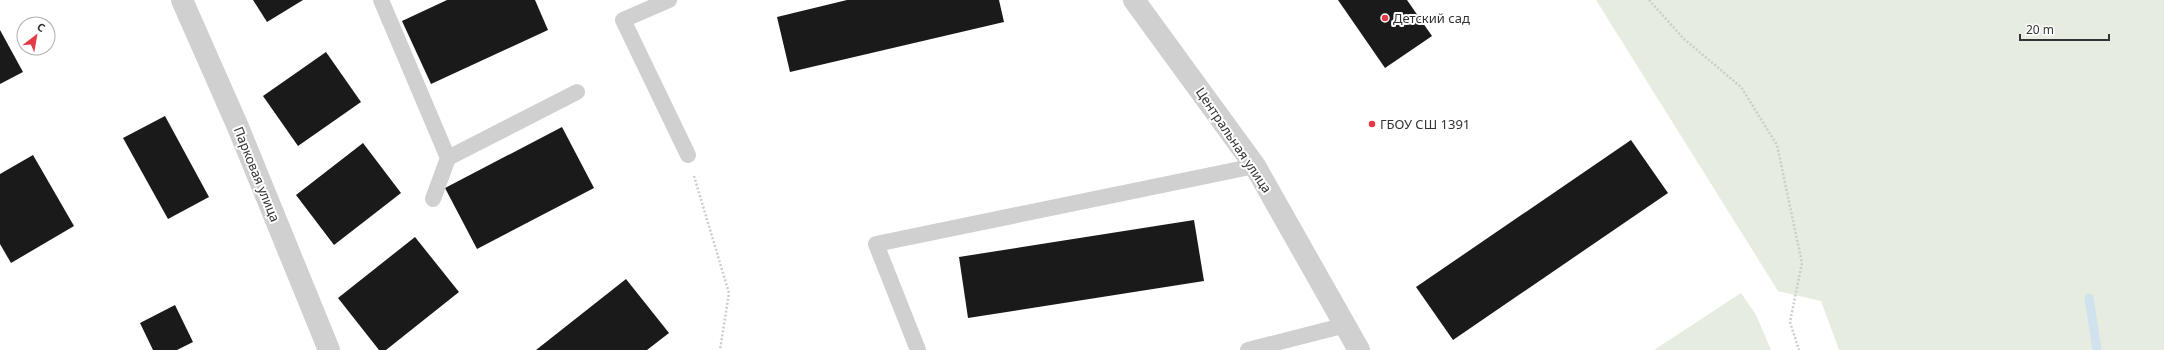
<svg xmlns="http://www.w3.org/2000/svg" width="2164" height="350" font-family="'Noto Sans',sans-serif">
<rect width="100%" height="100%" fill="#fff"/>
<g fill="#e6ecdf">
<path d="M1596 0H2164V350H1839L1821 301 1778 291Z"/>
<path d="M1741 293 1756 315 1771 350H1654Z"/>
</g>
<g fill="none" stroke-linecap="round" stroke-linejoin="round">
<path stroke="#cfe2ee" stroke-width="9" d="M2089 298 2097 350"/>
</g>
<g fill="#1a1a1a">
<path d="M253 0H303L267 22Z"/>
<path d="M447 0H535L548 30 431 84 402 21Z"/>
<path d="M847 0H999L1004 22 790 72 777 17Z"/>
<path d="M1338 0H1407L1432 36 1385 68Z"/>
<path d="M0 30 23 72 0 84Z"/>
<path d="M326 52 361 102 298 146 263 96Z"/>
<path d="M165 116 209 197 168 219 123 138Z"/>
<path d="M562 127 594 188 477 249 445 188Z"/>
<path d="M1631 140 1668 193 1453 340 1416 287Z"/>
<path d="M363 143 401 193 334 245 296 195Z"/>
<path d="M33 155 74 226 11 263 0 244V174Z"/>
<path d="M1194 220 1204 281 968 318 959 257Z"/>
<path d="M415 237 459 292 386 350H379L338 298Z"/>
<path d="M626 279 669 333 647 350H536Z"/>
<path d="M175 305 193 342 177 350H153L140 323Z"/>
</g>
<g fill="none" stroke-linecap="round" stroke-linejoin="round">
<g stroke="#cdcdcd" stroke-width="2.5" stroke-dasharray="2 2" stroke-linecap="butt">
<path d="M1649 0 1684 39 1741 87 1777 145 1802 263 1790 322 1799 350"/>
<path d="M694 176 729 293 720 350"/>
</g>
<g stroke="#d0d0d0" stroke-width="16">
<path d="M381 0 448 158 433 199"/>
<path d="M669 0 623 20 688 155"/>
<path d="M448 158 577 92"/>
<path d="M918 350 876 244 1255 166"/>
<path d="M1248 350 1346 325"/>
</g>
<g stroke="#d0d0d0" stroke-width="22">
<path d="M182 0 238 127 329 350"/>
<path d="M1134 0 1255 166 1359 350"/>
</g>
</g>
<g fill="#e63946" stroke="#fff" stroke-width="1.5">
<circle cx="1385" cy="18" r="4"/>
<circle cx="1372" cy="124" r="4"/>
</g>
<g text-anchor="middle" dominant-baseline="central" stroke-width="4" stroke-linejoin="round" paint-order="stroke">
<g font-size="13" fill="#333" stroke="#fff" text-anchor="start">
<text x="1393" y="18">Детский сад</text>
<text x="1380" y="124">ГБОУ СШ 1391</text>
</g>
<g font-size="13" fill="#333" stroke="#fff">
<text transform="translate(1234 140) rotate(56)">Центральная улица</text>
<text transform="translate(257 174) rotate(68)">Парковая улица</text>
</g>
</g>
<g transform="translate(36 36) rotate(31)"><circle r="19" fill="#ffffff" stroke="#adadad"/>
<path d="M0-3L7 15L0 10L-7 15Z" fill="#e63946"/>
<text y="-6" font-size="11" font-weight="bold" text-anchor="middle" fill="#333333">С</text>
</g>
<path d="M2020 34v6h89v-6" fill="none" stroke="#333333" stroke-width="2"/>
<text x="2026" y="34" font-size="12" fill="#333333" stroke="#ffffff" stroke-width="3" paint-order="stroke">20 m</text>
</svg>
